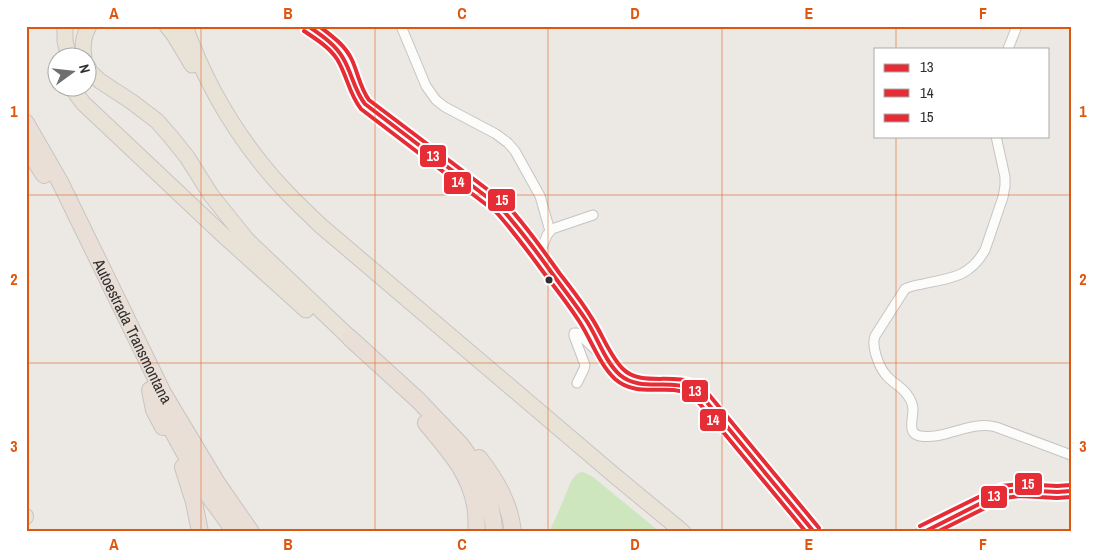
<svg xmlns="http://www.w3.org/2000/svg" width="1097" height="558" font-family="'Archivo Narrow',sans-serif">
<rect width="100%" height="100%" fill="#ece8e4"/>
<path fill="#cee6be" d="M583 472 593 477 660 532H549L558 513 570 484 574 477 578 473Z"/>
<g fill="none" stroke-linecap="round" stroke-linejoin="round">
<g stroke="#c5c4c5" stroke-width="11">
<g id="minor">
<path d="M401 26 426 86 436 100 445 107 496 134 508 143 515 151 540 196 550 231"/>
<path d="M1008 49 1017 26"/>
<path d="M996 136 1005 177V186L1003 197 985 250C971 275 954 278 927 283 920 285 912 285 905 289L875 336C871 346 879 367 886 375 892 383 903 387 908 396 911 400 913 405 913 410 913 419 907 434 920 436 946 440 970 420 996 427L1071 455"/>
<path d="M539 255 547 235 552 229 593 215"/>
<path d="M577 383 584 369 585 365 574 336V333H577L579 334 602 356"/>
</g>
</g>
<g stroke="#c6c5c4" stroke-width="16">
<g id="primary">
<path d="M308 26C320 35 335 43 343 57 352 72 353 91 365 104L500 207 510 218C526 236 540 256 554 276 566 292 578 307 588 323 598 338 607 363 620 375 638 391 666 380 687 387 695 389 700 395 705 400L814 532"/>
<path d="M26 516V517"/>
<path d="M923 532 1003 492 1020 490 1057 492 1071 491"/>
</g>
</g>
<g stroke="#c6c5c4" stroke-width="17">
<g id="trunk">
<path d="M65 26V41L69 58"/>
<path d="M167 26 174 35 192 65"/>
<path d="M185 26C202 74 229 123 261 163 279 186 300 206 321 226L614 475 683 532"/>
<path d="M84 58C82 46 83 36 89 26"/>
<path d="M88 67 90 72 100 81 132 102 157 121 171 137 187 157 211 195 247 240 350 338"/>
<path d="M72 88 83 103 222 234 306 310"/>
</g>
</g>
<g stroke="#c6c5c4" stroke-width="18">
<g id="motorway">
<path id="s1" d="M26 123 60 182 163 393 217 483 251 532"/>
<path d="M26 147 44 175"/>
<path d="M350 338 418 400 461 445 477 468 488 495 493 520 494 532"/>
<path d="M150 390 154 410 163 427"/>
<path d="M163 414 206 492 235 532"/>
<path d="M426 423C447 449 469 471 475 505 477 513 476 523 477 532"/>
<path d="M479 458C496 480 510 503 513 532"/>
<path d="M183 467 194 502 200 532"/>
</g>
</g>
<use href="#minor" stroke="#fcfcfb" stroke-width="9"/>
<use href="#primary" stroke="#e8e4d6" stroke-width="14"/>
<use href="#trunk" stroke="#e9e2d6" stroke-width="15"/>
<use href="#motorway" stroke="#eadfd6" stroke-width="16"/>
<g stroke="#fff" stroke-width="8">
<g id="bus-1">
<path d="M308 26C321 35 335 44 343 58 352 73 354 90 365 104L500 207C520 229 537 252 554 276 565 291 576 305 586 320 597 336 605 362 620 375 640 392 668 379 690 388 696 391 701 395 705 400L814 532"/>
<path d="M924 532 1003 492 1020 490 1057 492 1071 491"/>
</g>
</g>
<g stroke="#fff" stroke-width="8">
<g id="bus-2">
<path d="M304 31C316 39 329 47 337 59 347 75 349 94 361 109L496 212C516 234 532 257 550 281 560 294 570 307 579 321 591 339 599 364 615 379 638 399 666 383 689 394 693 397 697 401 700 404L806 532"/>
<path d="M937 532 1005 498 1020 496 1057 498 1071 497"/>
</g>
</g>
<g stroke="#fff" stroke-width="8">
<g id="bus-3">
<path d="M319 26C332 36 345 45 352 60 358 73 360 88 369 100L504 202C525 224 542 249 560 274 571 288 582 302 591 317 602 333 609 355 623 369 640 386 670 374 692 382 699 385 705 391 710 396L819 528"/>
<path d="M920 526 1001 486 1020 484 1057 486 1071 485"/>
</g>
</g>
<use href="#bus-1" stroke="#e62c34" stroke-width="4"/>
<use href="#bus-2" stroke="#e62c34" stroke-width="4"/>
<use href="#bus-3" stroke="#e62c34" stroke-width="4"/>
</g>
<path fill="none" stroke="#df570e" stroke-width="1" stroke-opacity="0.55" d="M201 26V532M375 26V532M548 26V532M722 26V532M896 26V49M896 136V532M26 195H1071M26 363H1071"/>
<circle fill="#2e2e2e" stroke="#fff" stroke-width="2" cx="549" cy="280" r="4.5"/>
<g text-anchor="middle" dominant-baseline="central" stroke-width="4" stroke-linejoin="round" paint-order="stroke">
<g font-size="16" fill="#2e2e2e" stroke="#fff">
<text stroke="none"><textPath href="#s1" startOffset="234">Autoestrada Transmontana</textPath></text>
</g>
</g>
<g stroke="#fff" stroke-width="2">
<rect x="419" y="144" width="28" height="24" rx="5" fill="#e62c34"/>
<rect x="443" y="171" width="29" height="24" rx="5" fill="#e62c34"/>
<rect x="487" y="188" width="29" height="24" rx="5" fill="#e62c34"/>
<rect x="681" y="379" width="28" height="24" rx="5" fill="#e62c34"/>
<rect x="699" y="408" width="28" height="24" rx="5" fill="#e62c34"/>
<rect x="1014" y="472" width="29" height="24" rx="5" fill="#e62c34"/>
<rect x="980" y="485" width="28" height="24" rx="5" fill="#e62c34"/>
</g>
<g font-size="14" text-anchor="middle" font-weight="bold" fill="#fff">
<text x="433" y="161">13</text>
<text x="458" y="187">14</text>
<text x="502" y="205">15</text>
<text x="695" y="396">13</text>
<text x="713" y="425">14</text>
<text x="1028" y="489">15</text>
<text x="994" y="501">13</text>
</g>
<rect width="1097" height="558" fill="none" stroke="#ffffff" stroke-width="55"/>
<rect x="874" y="48" width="175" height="90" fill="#ffffff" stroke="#ababab"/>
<rect x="884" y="64" width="25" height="8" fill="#e62c34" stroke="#ababab"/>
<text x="920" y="72" font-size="15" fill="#2e2e2e">13</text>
<rect x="884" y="89" width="25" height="8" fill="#e62c34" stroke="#ababab"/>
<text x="920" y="98" font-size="15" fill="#2e2e2e">14</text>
<rect x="884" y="114" width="25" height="8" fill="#e62c34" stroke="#ababab"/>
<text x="920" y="122" font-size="15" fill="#2e2e2e">15</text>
<g transform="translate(72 72) rotate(75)"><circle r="24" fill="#ffffff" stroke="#ababab"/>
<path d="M0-4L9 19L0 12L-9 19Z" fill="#706f6e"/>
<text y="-8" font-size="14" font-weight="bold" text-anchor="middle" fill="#2e2e2e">N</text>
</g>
<rect x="28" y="28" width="1042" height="502" fill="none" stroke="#df570e" stroke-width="2"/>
<g font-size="16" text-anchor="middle" font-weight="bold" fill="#df570e">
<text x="114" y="19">A</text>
<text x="288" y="19">B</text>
<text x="462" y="19">C</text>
<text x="635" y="19">D</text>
<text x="809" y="19">E</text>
<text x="983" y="19">F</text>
<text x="14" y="117">1</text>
<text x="1083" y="117">1</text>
<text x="14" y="285">2</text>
<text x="1083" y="285">2</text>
<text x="14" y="452">3</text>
<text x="1083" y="452">3</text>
<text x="114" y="550">A</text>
<text x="288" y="550">B</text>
<text x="462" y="550">C</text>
<text x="635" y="550">D</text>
<text x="809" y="550">E</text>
<text x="983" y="550">F</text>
</g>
</svg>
